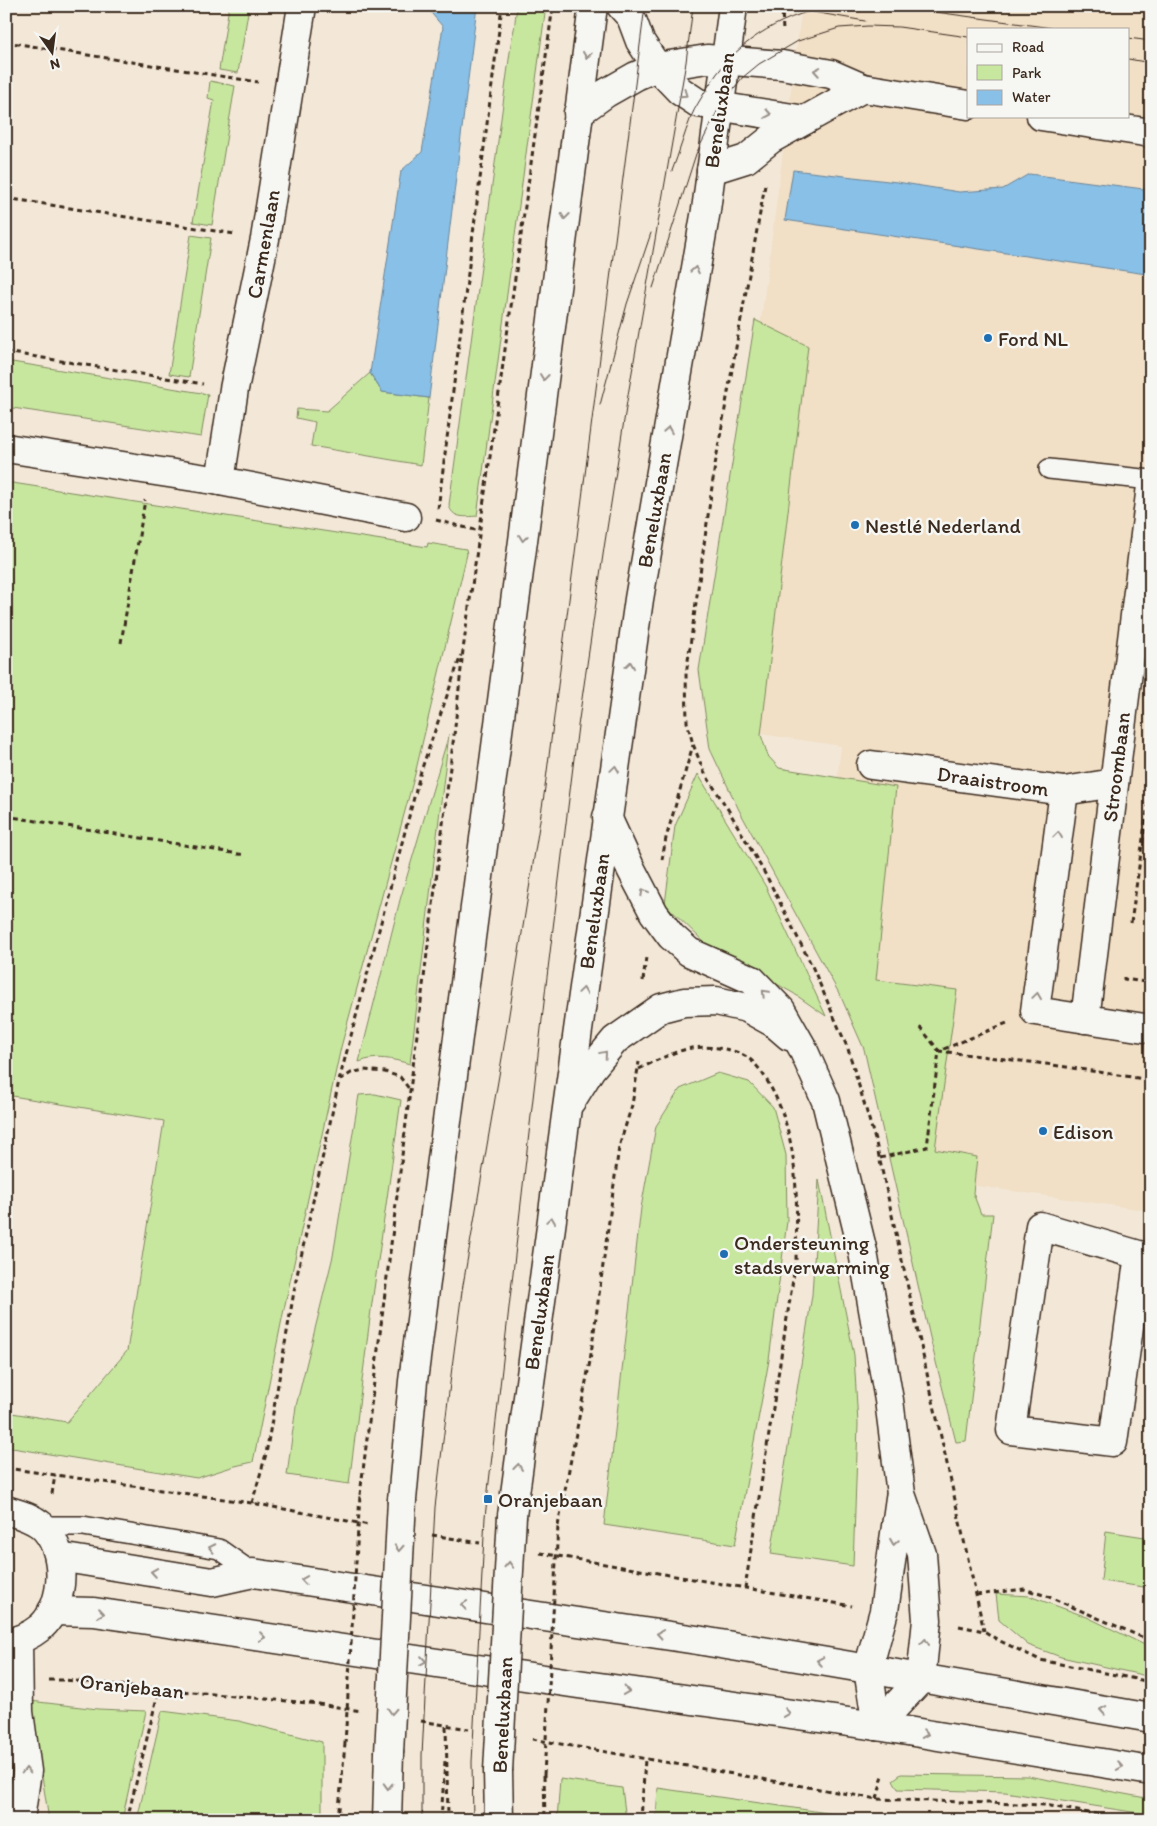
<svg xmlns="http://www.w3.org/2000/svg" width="1157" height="1826" font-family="Itim,sans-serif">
<rect width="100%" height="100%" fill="#f3e8d8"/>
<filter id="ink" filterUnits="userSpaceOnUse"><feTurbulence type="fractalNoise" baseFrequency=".02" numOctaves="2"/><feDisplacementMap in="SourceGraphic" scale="10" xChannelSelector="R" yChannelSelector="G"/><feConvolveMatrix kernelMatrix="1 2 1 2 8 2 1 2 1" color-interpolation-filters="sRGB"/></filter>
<g filter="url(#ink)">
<path fill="#f1dfc6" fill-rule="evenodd" d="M802 6H1151V1211L941 1181 823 897 841 746 708 726ZM968 29H1128V116H968Z"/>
<g fill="#c7e79f" stroke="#81885e">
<path d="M229 6H249L238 73 219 70Z"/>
<path d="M518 6H546L477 516C466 517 452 519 449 505L512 37C516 26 514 17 518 6Z"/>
<path d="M210 81 235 86 212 225 193 222 214 100 208 98Z"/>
<path d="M191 235 211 238 189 377 169 374Z"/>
<path d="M755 320 808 346 761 735 768 756 779 768 896 787 876 980 957 990 935 1149 977 1157 973 1193 981 1214H993L966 1441 956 1442 932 1346 864 1049 841 997 739 810 710 749 699 670Z"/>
<path d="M6 361 208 394 201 437 6 407Z"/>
<path d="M370 373 382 392 429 398 421 465 311 446 315 422 296 418 297 409 327 411Z"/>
<path d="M6 482 427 547 428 543 466 549 467 554 415 774 341 1047 284 1309 253 1462 235 1466 197 1478 6 1447V1412L67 1422 127 1351 164 1121 6 1095Z"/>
<path d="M449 734 410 1064C392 1059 377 1055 359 1062L400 900Z"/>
<path d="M698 774 766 887 826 1016 793 993 708 946 665 904 675 826Z"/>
<path d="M718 1073 749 1082 773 1107 786 1155 787 1221 769 1360 735 1545 604 1525 641 1208 656 1126 680 1089Z"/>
<path d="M375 1094 401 1100 371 1310 349 1484 287 1475 296 1406 333 1256 359 1095Z"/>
<path d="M819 1180 854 1355 858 1424 853 1566 771 1554 812 1295Z"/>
<path d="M1106 1531 1151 1538V1588L1101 1581Z"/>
<path d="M996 1594 1029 1596 1087 1617 1151 1648V1677L1061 1657 1028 1645 999 1620Z"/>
<path d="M30 1701 98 1709 146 1711 122 1820H49Z"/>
<path d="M162 1711 239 1721 322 1742V1820H137Z"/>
<path d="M901 1774 1028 1776 1151 1799V1815L1005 1792 898 1789 893 1780Z"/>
<path d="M560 1779 622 1788 626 1820H557Z"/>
<path d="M658 1788 875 1820H656Z"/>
</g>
<g fill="#89c0e7" stroke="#6a8497">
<path d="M433 6H477L429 398 382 392 370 373 401 171 422 152 443 27 432 14Z"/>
<path d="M793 170 897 182 959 192 1003 189 1029 174 1151 190V267L1147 266 1146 274 785 220Z"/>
</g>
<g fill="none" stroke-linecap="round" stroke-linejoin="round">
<g stroke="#3b2a1e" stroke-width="22">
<g id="service">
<path d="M1049 469 1151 480"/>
<path d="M41 1526H83L219 1549 253 1573"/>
</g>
</g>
<g stroke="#3b2a1e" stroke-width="31">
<g id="minor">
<path d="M621 6 631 17 640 41 657 67 680 91 698 103 805 120 863 88"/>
<path d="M578 113 606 93 636 76 657 67 707 59 782 65 831 74 863 88 968 105"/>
<path d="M1041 116 1151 133"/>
<path d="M711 170 746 159 771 139 805 120"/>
<path d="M6 448 220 481 406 517"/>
<path d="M220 481 234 389 265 239 302 6"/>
<path d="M871 765 1064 791 1114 783"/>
<path d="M1064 791 1035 1011 1151 1029"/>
<path d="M1085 1019 1151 486"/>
<path d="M1139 1255 1113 1442 1011 1430 1040 1226 1139 1255 1151 1257"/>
</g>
</g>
<g stroke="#3b2a1e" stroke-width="31">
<g id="tertiary">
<path d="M868 1669 1151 1718"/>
<path d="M877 1726 1151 1771"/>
</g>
</g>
<g stroke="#3b2a1e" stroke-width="31">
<g id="secondary">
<path d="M607 817 631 869 654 913 671 936 689 952 752 980 781 1010 802 1047 826 1101 863 1252 889 1400 901 1494 922 1554 927 1620 921 1679 877 1726"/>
<path d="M571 1101 591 1069 615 1040 661 1008 684 1002 716 1001 747 1008 774 1023 789 1036"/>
<path d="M402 1500 413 1381 593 6"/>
<path d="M6 1510C19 1514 31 1517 41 1525 68 1548 66 1604 41 1627 31 1635 18 1641 6 1643"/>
<path d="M512 1516 567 1108 639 599 706 210 733 6"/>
<path d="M59 1557 212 1582 253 1573 697 1640 868 1669"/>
<path d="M52 1611 94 1612 578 1684 877 1726"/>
<path d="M18 1641 19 1712 27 1771 20 1819"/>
<path d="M877 1726 868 1669 884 1611 900 1498"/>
<path d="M498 1771 499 1820"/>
<path d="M387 1820 389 1753"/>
</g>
</g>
<g stroke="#3b2a1e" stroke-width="3" stroke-dasharray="5 4" stroke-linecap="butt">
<path d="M782 6 783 33"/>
<path d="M6 42 258 82"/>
<path d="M765 185 715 465 686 675 687 722 693 744 704 772 729 811 768 879 812 966 848 1049 876 1143 984 1631"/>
<path d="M6 198 235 234"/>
<path d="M6 352 203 384"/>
<path d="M438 509 502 6"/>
<path d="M436 520 479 531"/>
<path d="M121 643 145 500"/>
<path d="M6 816 245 855"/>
<path d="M662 860 666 838 693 745"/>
<path d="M1131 923 1151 782"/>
<path d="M1124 977V979L1151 983"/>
<path d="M643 981 646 957"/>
<path d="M920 1027 939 1051 1007 1023"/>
<path d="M639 1069C656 1061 674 1051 692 1048 708 1046 735 1048 748 1058 757 1064 764 1075 769 1084 800 1138 797 1200 796 1260L745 1588"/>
<path d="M340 1080 351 1073 364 1070 385 1072 400 1077 410 1090"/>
<path d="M880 1158 927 1147 939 1051 1046 1064 1151 1080"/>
<path d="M6 1468 252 1503 369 1525"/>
<path d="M52 1494 55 1475"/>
<path d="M360 1495 455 727 463 650 553 6"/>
<path d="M252 1503 266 1454 296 1280 339 1081 421 771 461 655"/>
<path d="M558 1526 590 1361 619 1147 632 1105 639 1062"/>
<path d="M432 1535 480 1543"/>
<path d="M540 1553 852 1606"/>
<path d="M976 1595 1024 1589 1047 1596 1151 1641"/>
<path d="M959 1626 984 1631 998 1640 1040 1660 1151 1682"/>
<path d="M49 1680H65L319 1704 361 1711"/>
<path d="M421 1721 469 1729"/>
<path d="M446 1726 448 1816 447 1820"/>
<path d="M532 1739 877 1799 1045 1805 1127 1820"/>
<path d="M544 1775 545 1820"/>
<path d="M877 1799 883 1775"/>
<path d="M127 1820 159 1689"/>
<path d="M338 1820 345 1744"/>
<path d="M441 1820 445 1761"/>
<path d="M641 1820 645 1759"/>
</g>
<use href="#service" stroke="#f6f6f2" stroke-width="19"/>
<use href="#minor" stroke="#f6f6f2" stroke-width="28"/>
<use href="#tertiary" stroke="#f6f6f2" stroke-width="28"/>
<use href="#secondary" stroke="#f6f6f2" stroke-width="28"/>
<g stroke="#3b2a1e" stroke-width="1">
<path d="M892 6 1059 29"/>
<path d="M813 12 865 21"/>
<path d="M1128 38 1151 41"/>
<path d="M1128 59 1151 63"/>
<path d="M672 171C679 153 684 135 691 117 695 107 701 99 706 90 735 42 776 18 829 6"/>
<path d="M653 288 696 154 720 106 742 78 759 64 798 41 839 28 868 26 899 27 968 37"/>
<path d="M600 405 627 304 651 233"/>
<path d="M422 1820V1755L435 1507 452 1367 462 1291 503 1052 544 795 645 6"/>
<path d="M473 1820 472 1762 485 1517 546 985 578 726 604 548 628 395 686 62 693 6"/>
</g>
<g stroke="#3b2a1e" stroke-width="31" stroke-linecap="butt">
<g id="secondary-bridge">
<path d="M389 1753 402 1500"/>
<path d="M498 1771 512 1516"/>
</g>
</g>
<g stroke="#3b2a1e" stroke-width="3" stroke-dasharray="5 4" stroke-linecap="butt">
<path d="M345 1744 360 1495"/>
<path d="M544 1775 558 1526"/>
</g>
<use href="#secondary-bridge" stroke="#f6f6f2" stroke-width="28"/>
</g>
<defs><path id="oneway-chevron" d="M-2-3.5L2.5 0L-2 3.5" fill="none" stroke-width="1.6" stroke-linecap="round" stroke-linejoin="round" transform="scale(1.25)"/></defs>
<g stroke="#989088">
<use href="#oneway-chevron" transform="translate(587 55) rotate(98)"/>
<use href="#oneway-chevron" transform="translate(817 71) rotate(-170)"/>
<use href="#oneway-chevron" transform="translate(684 94) rotate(35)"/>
<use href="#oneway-chevron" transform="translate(768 114) rotate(10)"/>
<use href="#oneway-chevron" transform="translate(565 216) rotate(97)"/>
<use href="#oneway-chevron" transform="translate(695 270) rotate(-80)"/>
<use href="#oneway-chevron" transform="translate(544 377) rotate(97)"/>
<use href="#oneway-chevron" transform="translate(668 430) rotate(-80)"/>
<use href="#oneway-chevron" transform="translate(523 538) rotate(97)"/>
<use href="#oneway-chevron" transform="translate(630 665) rotate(-82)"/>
<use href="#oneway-chevron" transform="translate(615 769) rotate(-82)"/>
<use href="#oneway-chevron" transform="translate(1058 835) rotate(-82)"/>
<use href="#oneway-chevron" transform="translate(644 892) rotate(-118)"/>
<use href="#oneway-chevron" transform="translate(583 991) rotate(-82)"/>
<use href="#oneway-chevron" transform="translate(765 993) rotate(-135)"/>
<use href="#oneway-chevron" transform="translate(1037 996) rotate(-82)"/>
<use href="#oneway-chevron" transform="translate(604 1054) rotate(-50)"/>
<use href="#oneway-chevron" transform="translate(551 1220) rotate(-82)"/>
<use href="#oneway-chevron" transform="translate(518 1467) rotate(-83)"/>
<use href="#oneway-chevron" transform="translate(894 1542) rotate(99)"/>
<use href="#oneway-chevron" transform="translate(212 1548) rotate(-168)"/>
<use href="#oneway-chevron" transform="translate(399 1548) rotate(93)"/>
<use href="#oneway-chevron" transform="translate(509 1565) rotate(-87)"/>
<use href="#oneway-chevron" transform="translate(154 1572) rotate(-171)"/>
<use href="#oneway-chevron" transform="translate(304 1580) rotate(-171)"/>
<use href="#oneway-chevron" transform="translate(464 1605) rotate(-171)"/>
<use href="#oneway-chevron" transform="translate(101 1613) rotate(8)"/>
<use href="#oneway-chevron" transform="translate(660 1634) rotate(-171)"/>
<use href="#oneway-chevron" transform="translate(262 1637) rotate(8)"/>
<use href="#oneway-chevron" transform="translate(925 1642) rotate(-83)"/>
<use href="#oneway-chevron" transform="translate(423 1661) rotate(8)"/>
<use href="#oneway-chevron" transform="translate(820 1661) rotate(-170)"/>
<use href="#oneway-chevron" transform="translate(626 1691) rotate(8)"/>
<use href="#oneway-chevron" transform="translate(1103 1710) rotate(-170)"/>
<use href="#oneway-chevron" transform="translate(392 1711) rotate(93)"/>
<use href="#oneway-chevron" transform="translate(787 1713) rotate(8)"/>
<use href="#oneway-chevron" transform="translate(925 1734) rotate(9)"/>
<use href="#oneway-chevron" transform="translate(1120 1766) rotate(9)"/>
<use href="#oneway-chevron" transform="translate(26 1771) rotate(-90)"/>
<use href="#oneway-chevron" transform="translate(388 1786) rotate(92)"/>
</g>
</g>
<g fill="#1f6fb2" stroke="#f6f6f2" stroke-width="2">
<circle cx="988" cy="338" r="5"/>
<circle cx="855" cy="525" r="5"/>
<circle cx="1043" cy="1131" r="5"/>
<circle cx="724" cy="1254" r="5"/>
<rect x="483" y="1494" width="10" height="10" rx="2.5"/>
</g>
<g text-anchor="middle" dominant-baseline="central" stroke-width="5" stroke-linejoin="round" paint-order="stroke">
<g font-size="21" fill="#3b2a1e" stroke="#f6f6f2">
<text transform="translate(719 110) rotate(-82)">Beneluxbaan</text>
<text transform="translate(263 244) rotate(-80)">Carmenlaan</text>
<text transform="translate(654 510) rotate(-80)">Beneluxbaan</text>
<text transform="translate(1116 767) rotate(-83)">Stroombaan</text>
<text transform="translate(993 781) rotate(8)">Draaistroom</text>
<text transform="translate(594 911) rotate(-82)">Beneluxbaan</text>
<text transform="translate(539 1312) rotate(-82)">Beneluxbaan</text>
<text transform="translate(132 1686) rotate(6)">Oranjebaan</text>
<text transform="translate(502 1715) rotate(-87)">Beneluxbaan</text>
</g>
<g font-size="21" fill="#3b2a1e" stroke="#f6f6f2" text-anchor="start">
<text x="998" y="338">Ford NL</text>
<text x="865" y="525">Nestlé Nederland</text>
<text x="1053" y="1131">Edison</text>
<text x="734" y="1242">Ondersteuning<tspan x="734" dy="24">stadsverwarming</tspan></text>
<text x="498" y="1499">Oranjebaan</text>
</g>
</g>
<rect width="1157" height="1826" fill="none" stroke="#f6f6f2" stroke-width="25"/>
<rect x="12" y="12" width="1132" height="1801" fill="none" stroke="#3b2a1e" stroke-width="2" filter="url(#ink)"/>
<rect x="967" y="28" width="162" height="90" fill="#f6f6f2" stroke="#aba49d"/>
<rect x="977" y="44" width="25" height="8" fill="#f6f6f2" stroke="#aba49d"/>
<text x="1012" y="52" font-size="15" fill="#3b2a1e">Road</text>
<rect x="977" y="65" width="25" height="15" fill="#c7e79f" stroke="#aba49d"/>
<text x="1012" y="78" font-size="15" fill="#3b2a1e">Park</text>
<rect x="977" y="90" width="25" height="15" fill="#89c0e7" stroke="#aba49d"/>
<text x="1012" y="102" font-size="15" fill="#3b2a1e">Water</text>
<g transform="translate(52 52) rotate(166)" stroke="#f6f6f2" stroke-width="4" paint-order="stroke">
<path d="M0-4L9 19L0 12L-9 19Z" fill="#3b2a1e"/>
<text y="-8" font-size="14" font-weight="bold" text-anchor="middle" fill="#3b2a1e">N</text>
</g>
</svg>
